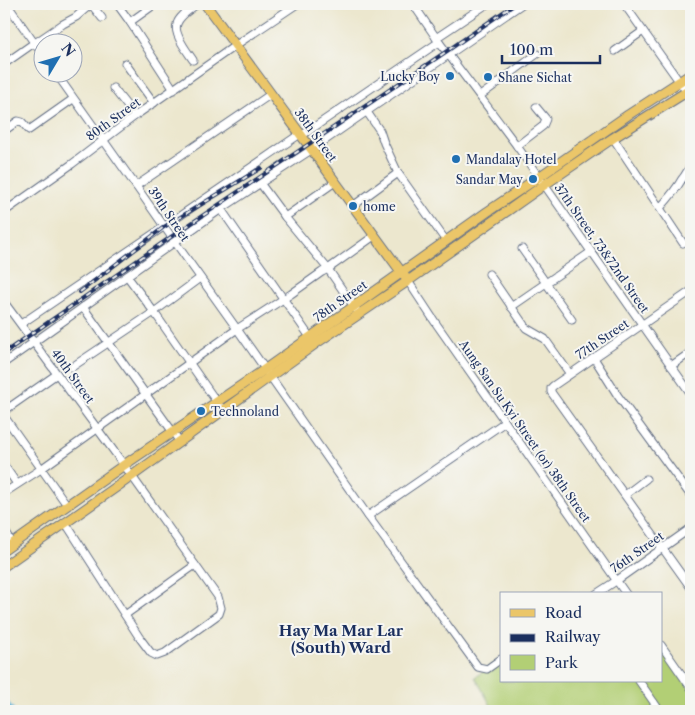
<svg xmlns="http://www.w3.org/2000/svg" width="695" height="715" font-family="'Libre Caslon Text',serif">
<rect width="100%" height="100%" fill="#f6f6f2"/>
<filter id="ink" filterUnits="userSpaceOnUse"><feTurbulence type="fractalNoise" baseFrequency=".02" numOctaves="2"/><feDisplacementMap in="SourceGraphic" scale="10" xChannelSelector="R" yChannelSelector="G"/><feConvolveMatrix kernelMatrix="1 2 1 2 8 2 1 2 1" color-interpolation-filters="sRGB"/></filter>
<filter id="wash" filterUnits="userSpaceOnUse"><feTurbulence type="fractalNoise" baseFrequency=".0096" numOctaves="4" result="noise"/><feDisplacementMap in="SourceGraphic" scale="20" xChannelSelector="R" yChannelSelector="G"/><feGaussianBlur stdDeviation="1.12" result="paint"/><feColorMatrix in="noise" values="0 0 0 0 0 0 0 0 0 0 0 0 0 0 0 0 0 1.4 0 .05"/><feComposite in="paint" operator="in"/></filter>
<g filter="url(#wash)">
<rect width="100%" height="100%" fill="#ece7ce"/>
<path fill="#b2cf75" stroke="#667f6a" d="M661 645 691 689V711H494L475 677 501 659V681H661Z"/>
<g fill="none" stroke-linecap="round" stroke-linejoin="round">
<path stroke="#5bb4d8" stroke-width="7" d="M4 702 11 711"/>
</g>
</g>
<g filter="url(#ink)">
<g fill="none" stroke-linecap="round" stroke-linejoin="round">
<g stroke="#646f85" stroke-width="9">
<g id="minor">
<path d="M7 4 42 54"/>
<path d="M91 4 102 18"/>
<path d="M117 4 130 22 174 90"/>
<path d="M413 4 439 42 517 146 691 394"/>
<path d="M624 4 691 98"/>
<path d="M130 22 151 7"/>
<path d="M436 38 487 4"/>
<path d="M35 43 63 24 76 17 91 4"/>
<path d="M615 51 643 31"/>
<path d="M193 60C187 51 173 34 177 24 179 16 191 9 197 4"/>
<path d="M125 63 154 103"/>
<path d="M4 64 34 43"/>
<path d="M55 72 136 186 175 242 237 329 368 516 478 667 487 669 501 659"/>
<path d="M113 88 135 116"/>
<path d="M480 96 537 54"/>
<path d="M367 112 380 131 384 143 398 173 446 241"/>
<path d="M4 131 18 121 22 122 28 129 29 130 73 99"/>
<path d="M301 136 439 42"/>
<path d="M613 138 683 243"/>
<path d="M517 146 543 126 546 119 536 107"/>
<path d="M260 183 285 217 328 269 357 311"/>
<path d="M136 186 271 94"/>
<path d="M353 206 398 173"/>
<path d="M660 208C668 199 676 190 682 179 686 175 687 170 691 166"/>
<path d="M221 209 312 340"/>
<path d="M4 212 72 164 135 116 236 45 297 4"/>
<path d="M285 217 335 182"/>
<path d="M522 249 572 320"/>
<path d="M489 274 526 328 545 339 570 374"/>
<path d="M127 276 154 312 223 411"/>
<path d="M408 281 435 322 626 594"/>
<path d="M691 291 553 386 551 388V392L691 588"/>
<path d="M4 302 124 465 218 597 221 608 219 614 165 653 157 656 151 653 139 637 65 522"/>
<path d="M83 307 180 442"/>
<path d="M511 307 591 252"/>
<path d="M21 324 300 134"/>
<path d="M594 358 618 396 691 496"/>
<path d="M4 363 34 342 221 209 311 150 522 4"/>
<path d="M671 366 691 352"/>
<path d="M72 367 154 312 200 278"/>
<path d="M4 411 57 374"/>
<path d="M4 416 67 505"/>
<path d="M4 465 17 484"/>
<path d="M4 493 41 469 237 329 291 294 322 272 328 269 374 236"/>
<path d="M625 495 646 479"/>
<path d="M368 516 505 422"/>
<path d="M4 530 13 544"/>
<path d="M596 594 616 581 691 528"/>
<path d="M125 615 195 565"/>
<path d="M661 645 691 688"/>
<path d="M639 681 660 711"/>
</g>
</g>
<g stroke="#646f85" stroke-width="11">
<g id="major">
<path d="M205 4 405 277"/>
<path d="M4 550 124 465 264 370 487 212 539 177 628 115 691 74"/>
<path d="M4 566 132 476 315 344 408 281 544 185 613 138 691 89"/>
</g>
</g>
<use href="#minor" stroke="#fff" stroke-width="7"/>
<use href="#major" stroke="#ebc669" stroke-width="9"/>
<g stroke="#1b2f5e" stroke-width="4">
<g id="rail">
<path d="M80 292 164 227 261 168"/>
<path d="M4 353 171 237 447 51 515 4"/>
</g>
</g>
<use href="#rail" stroke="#f6f6f2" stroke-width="2" stroke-dasharray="5.5" stroke-linecap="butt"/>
</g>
</g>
<g fill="#1f6fb2" stroke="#f6f6f2" stroke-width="2">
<circle cx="450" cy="76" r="5"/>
<circle cx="488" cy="77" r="5"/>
<circle cx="456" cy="159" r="5"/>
<circle cx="533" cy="179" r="5"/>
<circle cx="353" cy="206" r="5"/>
<circle cx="201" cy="411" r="5"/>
</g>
<g text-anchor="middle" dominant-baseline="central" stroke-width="4" stroke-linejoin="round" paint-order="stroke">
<g font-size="12" fill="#1b2f5e" stroke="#f6f6f2" text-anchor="start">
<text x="440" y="76" text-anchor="end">Lucky Boy</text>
<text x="498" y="77">Shane Sichat</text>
<text x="466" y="159">Mandalay Hotel</text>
<text x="523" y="179" text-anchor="end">Sandar May</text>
<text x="363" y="206">home</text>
<text x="211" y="411">Technoland</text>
</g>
<g font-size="12" fill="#1b2f5e" stroke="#f6f6f2">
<text transform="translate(113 119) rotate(-36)">80th Street</text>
<text transform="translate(316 135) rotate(54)">38th Street</text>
<text transform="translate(169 214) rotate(56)">39th Street</text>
<text transform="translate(602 248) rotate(55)">37th Street, 73&amp;72nd Street</text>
<text transform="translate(340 301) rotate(-35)">78th Street</text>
<text transform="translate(602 339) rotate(-34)">77th Street</text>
<text transform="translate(73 376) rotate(54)">40th Street</text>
<text transform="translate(525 431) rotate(55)">Aung San Su Kyi Street (or) 38th Street</text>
<text transform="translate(637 552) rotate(-35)">76th Street</text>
</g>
<g font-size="15" font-weight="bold" fill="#1b2f5e" stroke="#f6f6f2">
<text x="341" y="630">Hay Ma Mar Lar<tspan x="341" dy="17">(South) Ward</tspan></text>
</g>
</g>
<rect width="695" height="715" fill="none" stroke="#f6f6f2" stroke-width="20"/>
<rect x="500" y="592" width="162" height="90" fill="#f6f6f2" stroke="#9ea6b7"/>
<rect x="510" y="609" width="25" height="8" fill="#ebc669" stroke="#9ea6b7"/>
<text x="545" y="618" font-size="15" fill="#1b2f5e">Road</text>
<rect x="510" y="634" width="25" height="8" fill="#1b2f5e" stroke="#9ea6b7"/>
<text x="545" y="642" font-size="15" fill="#1b2f5e">Railway</text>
<rect x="510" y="655" width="25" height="15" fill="#b2cf75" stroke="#9ea6b7"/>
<text x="545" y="668" font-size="15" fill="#1b2f5e">Park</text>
<g transform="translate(58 58) rotate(52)"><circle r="24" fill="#f6f6f2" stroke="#9ea6b7"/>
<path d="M0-4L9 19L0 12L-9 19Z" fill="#1f6fb2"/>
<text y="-8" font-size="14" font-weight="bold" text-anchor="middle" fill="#1b2f5e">N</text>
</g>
<path d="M502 55v8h98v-8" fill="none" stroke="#1b2f5e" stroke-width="2.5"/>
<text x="510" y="55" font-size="15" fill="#1b2f5e" stroke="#f6f6f2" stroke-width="4" paint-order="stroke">100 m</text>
</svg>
